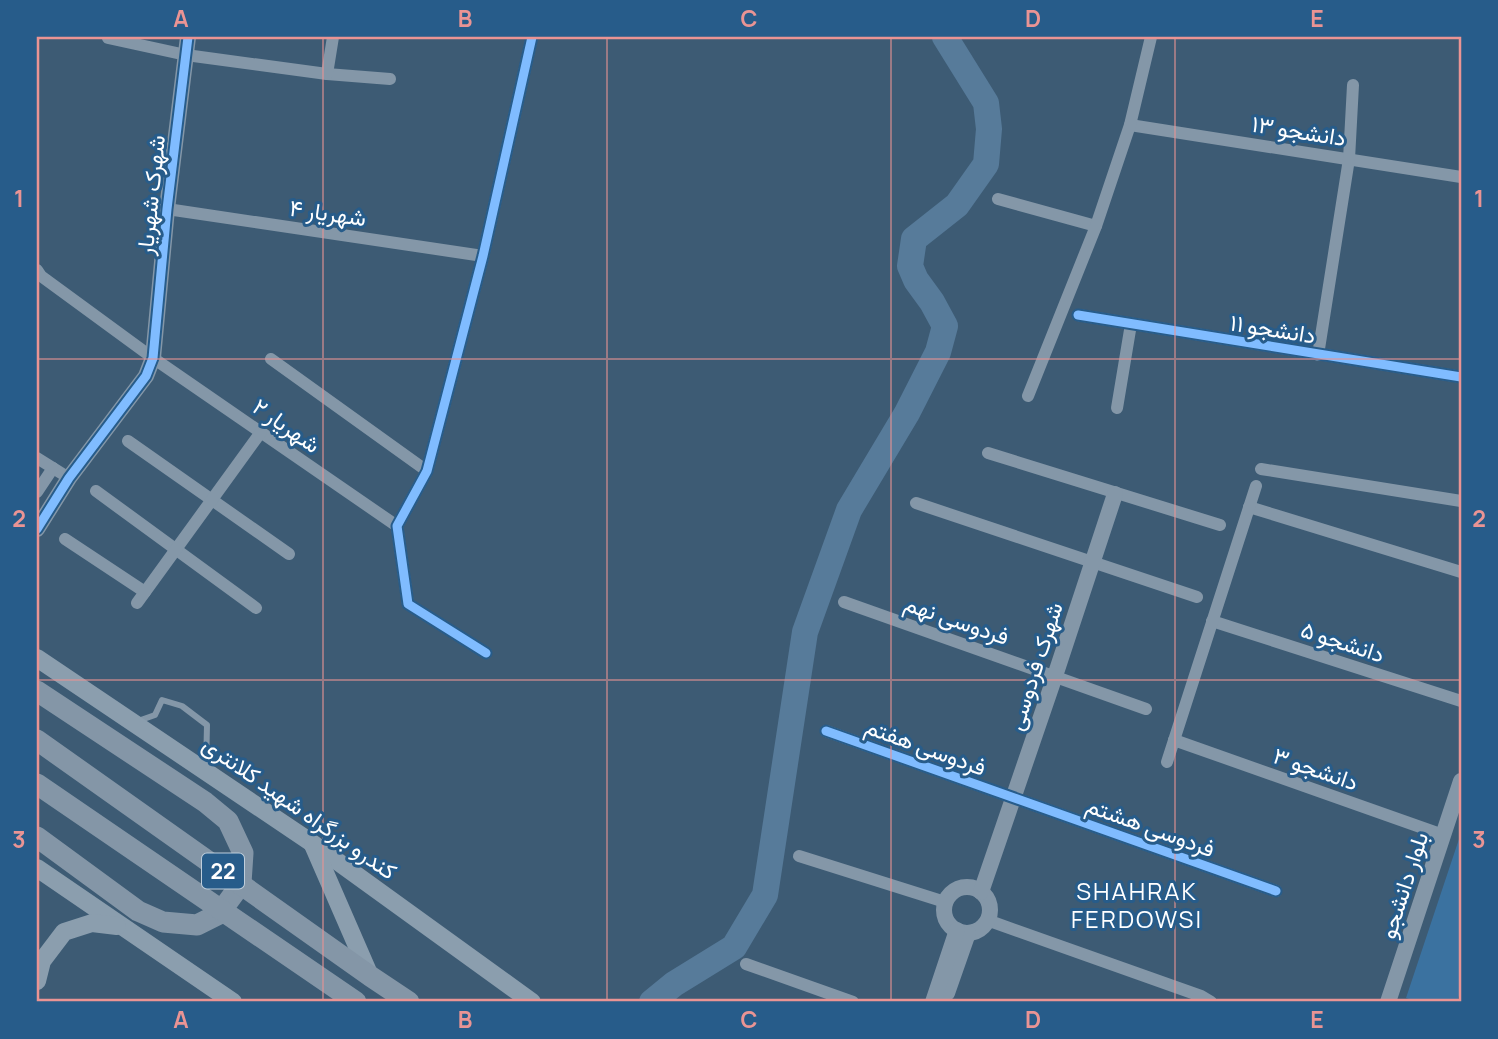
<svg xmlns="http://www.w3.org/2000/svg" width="1498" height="1039" font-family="Manrope,Vazirmatn,sans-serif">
<rect width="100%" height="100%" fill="#3d5b74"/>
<path fill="#3b72a0" d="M1461 833V989L1457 1002H1418L1406 998Z"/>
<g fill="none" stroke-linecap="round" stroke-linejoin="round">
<path stroke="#577b9a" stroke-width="26" d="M652 1002 674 984 734 947 765 895 805 632 849 510 907 413 938 352 945 326 932 302 916 280 910 266 914 239 957 205 986 164 989 129 986 103 945 37"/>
<path stroke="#8497a8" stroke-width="6" d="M138 721 155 715 162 700 182 706 207 725 206 769"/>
<g stroke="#8497a8" stroke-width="12">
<path d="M108 38 186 55 327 74 390 79"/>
<path d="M327 74 333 37"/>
<path d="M1130 125 1461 177"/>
<path d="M998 199 1096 226"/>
<path d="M167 209 483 256"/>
<path d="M37 270 41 276 153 358 397 526"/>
<path d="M1078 315 1461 377"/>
<path d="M1318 355 1349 159 1353 85"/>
<path d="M271 359 427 471"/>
<path d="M1028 396 1096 226 1130 125 1151 37"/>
<path d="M1117 408 1131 324"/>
<path d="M128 441 289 554"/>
<path d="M988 453 1220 525"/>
<path d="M37 458 69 478"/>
<path d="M1261 469 1461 501"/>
<path d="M96 491 256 608"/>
<path d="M37 492 53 468"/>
<path d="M916 503 1197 597"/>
<path d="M1249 507 1461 572"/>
<path d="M65 539 145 592"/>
<path d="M844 602 1146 709"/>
<path d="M137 603 261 432"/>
<path d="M1212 621 1461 701"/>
<path d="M486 653 408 604 397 526 427 471 483 256 532 37"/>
<path d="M826 731 1276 891"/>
<path d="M1174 740 1443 835"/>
<path d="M1167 762 1256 486"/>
<path d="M799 856 945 902"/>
<path d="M987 920 1201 996 1211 1002"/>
<path d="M746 964 853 1002"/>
</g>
<g stroke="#8497a8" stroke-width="16">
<path d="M37 529 69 478 146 376 153 358 167 209 188 37"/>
<circle cx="967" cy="910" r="23"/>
<path d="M981 892 1055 676 1115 494"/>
<path d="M947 993 968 933"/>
<path d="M933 1002 957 930"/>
<path d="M1388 1002 1461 781"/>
</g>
<g stroke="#8b9eae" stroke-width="18">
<path d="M37 658 312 843 532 1002"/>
<path d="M313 845 370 976"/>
<path d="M37 868 233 1002"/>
<path d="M37 981 42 961 64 932 92 923 117 926"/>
</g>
<g stroke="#8496a7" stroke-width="21">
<path d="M37 691 205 802 228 821 243 853 241 883 238 888 219 914 197 925 163 922 138 911 37 837"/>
<path d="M37 740 370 976 409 1002"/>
<path d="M37 784 356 1002"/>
</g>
<g stroke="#275c8a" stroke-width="13">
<g id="cycleway">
<path d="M1078 315 1461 377"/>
<path d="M37 529 69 478 146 376 153 358 167 209 188 37"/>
<path d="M486 653 408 604 397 526 427 471 483 256 532 37"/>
<path d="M826 731 1276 891"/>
</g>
</g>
<use href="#cycleway" stroke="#80bcff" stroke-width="9"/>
</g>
<path fill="none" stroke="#ea9494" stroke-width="2" stroke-opacity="0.55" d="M323 37V1002M607 37V1002M891 37V1002M1175 37V1002M37 359H1461M37 680H1461"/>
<g text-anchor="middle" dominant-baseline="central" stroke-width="6" stroke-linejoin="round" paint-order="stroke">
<rect fill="#275c8a" stroke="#becedc" stroke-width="2" x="202" y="853.5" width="42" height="35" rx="5"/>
<g font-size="21" font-weight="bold" fill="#fff">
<text x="223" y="871">22</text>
</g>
<g font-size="23" fill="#fff" stroke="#275c8a">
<text transform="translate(1299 130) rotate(9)">دانشجو ۱۳</text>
<text transform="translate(150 195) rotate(-84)">شهرک شهریار</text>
<text transform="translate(328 212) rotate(8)">شهریار ۴</text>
<text transform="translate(1273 328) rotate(9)">دانشجو ۱۱</text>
<text transform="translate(287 425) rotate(35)">۲ شهریار</text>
<text transform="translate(957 619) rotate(19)">فردوسی نهم</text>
<text transform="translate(1343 641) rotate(18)">دانشجو ۵</text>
<text transform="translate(1034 666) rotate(-72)">شهرک فردوسی</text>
<text transform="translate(926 746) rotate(20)">فردوسی هفتم</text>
<text transform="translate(1316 768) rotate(19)">دانشجو ۳</text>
<text transform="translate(300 807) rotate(35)">کندرو بزرگراه شهید کلانتری</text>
<text transform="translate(1151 826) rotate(20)">فردوسی هشتم</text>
<text transform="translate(1403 885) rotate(-72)">بلوار دانشجو</text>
</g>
<g font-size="24" letter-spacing="2" fill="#fff" stroke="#275c8a">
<text x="1137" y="890">SHAHRAK<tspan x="1137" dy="28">FERDOWSI</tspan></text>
</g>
</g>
<rect width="1498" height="1039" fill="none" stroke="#275c8a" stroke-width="77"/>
<rect x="38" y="38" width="1422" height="962" fill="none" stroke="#ea9494" stroke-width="2.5"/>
<g font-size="23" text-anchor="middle" font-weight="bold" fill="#ea9494">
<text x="181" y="27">A</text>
<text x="465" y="27">B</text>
<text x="749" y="27">C</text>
<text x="1033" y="27">D</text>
<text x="1317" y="27">E</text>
<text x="19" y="207">1</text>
<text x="1479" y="207">1</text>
<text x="19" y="527">2</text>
<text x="1479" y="527">2</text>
<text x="19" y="848">3</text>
<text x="1479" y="848">3</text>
<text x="181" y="1028">A</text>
<text x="465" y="1028">B</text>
<text x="749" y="1028">C</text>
<text x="1033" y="1028">D</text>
<text x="1317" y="1028">E</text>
</g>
</svg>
